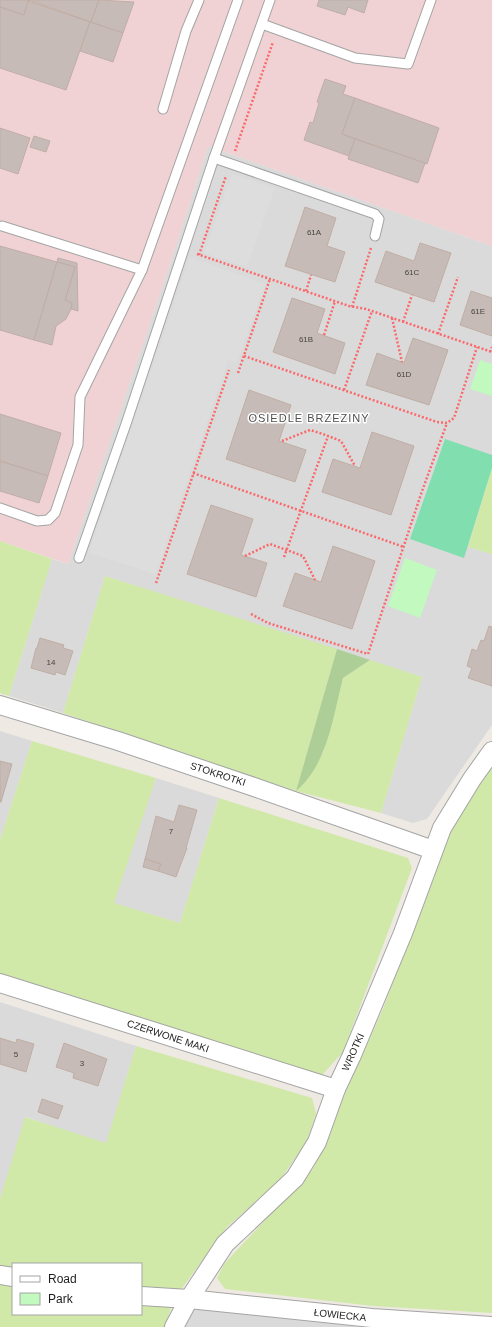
<svg xmlns="http://www.w3.org/2000/svg" width="492" height="1327" font-family="Helvetica,sans-serif">
<rect width="100%" height="100%" fill="#eee9e3"/>
<g fill="#dbdada">
<path d="M208 146 492 246V468L468 547 492 554V725L427 819 413 823 381 813 422 677 105 576 63 713 9 696 52 559 68 564 171 261Z"/>
<path d="M0 731 32 741 0 840Z"/>
<path d="M156 778 219 798 180 923 113 903Z"/>
<path d="M0 1002 136 1046 106 1144 26 1117 0 1199Z"/>
<path d="M194 1306 235 1313 371 1327H185Z"/>
</g>
<path fill="#f0d2d4" d="M0 0H492V246L208 146 171 261 68 564 0 541Z"/>
<g fill="#d0e9a8">
<path d="M492 468V554L468 547Z"/>
<path d="M0 541 52 559 9 696 0 693Z"/>
<path d="M105 576 337 649 296 791 323 753 343 678 370 660 422 677 381 813 296 791 63 713Z"/>
<path d="M32 741 156 778 114 903 180 923 219 798 408 858 412 868 343 1052 322 1075 0 974V840Z"/>
<path d="M492 765V1313L373 1306 225 1289 217 1278 224 1264 313 1169 331 1125 383 1009 442 848 455 818Z"/>
<path d="M136 1046 312 1098 316 1114 306 1143 279 1181 227 1227 180 1291 141 1289V1264H13V1270L0 1267V1199L25 1117 106 1143Z"/>
<path d="M0 1283 13 1286V1314H141V1303L172 1305 165 1327H0Z"/>
</g>
<path fill="#aece97" d="M337 649 370 660 343 678C333 716 328 764 296 791Z"/>
<g fill="#c1f9bf">
<path d="M480 360 492 364V396L470 389Z"/>
<path d="M405 558 437 570 420 618 388 606Z"/>
</g>
<path fill="#80deaf" d="M445 439 492 455V468L464 558 410 539Z"/>
<g fill="#ddd">
<path d="M232 174 275 188 247 267 204 253Z"/>
<path d="M190 257 265 284 237 363 228 360 156 574 89 553Z"/>
</g>
<g fill="#c6bbb6" stroke="#c0aea5">
<path d="M0 0H29L24 15 0 7Z"/>
<path d="M29 0H99L91 22Z"/>
<path d="M99 0 134 2 123 33 91 22Z"/>
<path d="M319 0H368L364 13 348 7 345 15 317 6Z"/>
<path d="M28 1 90 22 66 90 0 68V7L24 15Z"/>
<path d="M90 22 123 33 113 62 80 51Z"/>
<path d="M325 79 346 86 343 94 355 98 342 134 355 139 349 156 304 140 310 122 313 123 319 103 317 102Z"/>
<path d="M355 98 439 128 427 164 342 134Z"/>
<path d="M0 128 30 138 18 174 0 168Z"/>
<path d="M34 136 50 141 46 152 30 147Z"/>
<path d="M355 139 425 163 418 183 348 159Z"/>
<path d="M305 207 336 218 327 246 345 252 335 282 285 266Z"/>
<path d="M420 243 451 253 434 302 375 282 386 251 414 261Z"/>
<path d="M0 246 57 262 34 340 0 330Z"/>
<path d="M58 258 77 263 78 311 71 309 72 303 65 300 75 267 57 262Z"/>
<path d="M57 262 75 267 65 300 72 303 71 309 66 319 56 326 52 345 34 340Z"/>
<path d="M471 291 492 298V336L460 325Z"/>
<path d="M292 298 325 309 317 333 345 343 335 374 273 352Z"/>
<path d="M413 338 448 350 429 405 366 385 377 353 404 363Z"/>
<path d="M249 390 291 405 279 441 306 450 295 482 226 459Z"/>
<path d="M0 414 61 433 48 476 0 461Z"/>
<path d="M372 432 414 446 391 515 322 492 333 459 360 468Z"/>
<path d="M0 461 48 476 39 503 0 491Z"/>
<path d="M211 505 253 519 241 555 267 563 256 597 187 574Z"/>
<path d="M333 546 375 561 352 629 283 606 295 573 321 582Z"/>
<path d="M489 626 492 627V686L468 678 472 668 467 666 472 649 477 651 481 640 484 641Z"/>
<path d="M40 638 64 645 63 648 73 651 65 675 56 672 55 675 31 668 36 648H37Z"/>
<path d="M0 761 12 764 1 802H0Z"/>
<path d="M179 805 197 810 186 848H187L176 877 158 871 161 864 145 859 156 816 174 822Z"/>
<path d="M145 859 161 864 158 871 143 867Z"/>
<path d="M0 1038 16 1043 17 1039 34 1044 26 1072 0 1064Z"/>
<path d="M64 1043 107 1059 98 1086 73 1078 74 1073 56 1067Z"/>
<path d="M42 1099 63 1106 58 1119 38 1112Z"/>
</g>
<g fill="none" stroke-linecap="round" stroke-linejoin="round">
<g stroke="#a4a4a4" stroke-width="11">
<g id="service">
<path d="M262 24 355 58 408 64 431 0"/>
<path d="M163 109 186 31 199 0"/>
<path d="M214 158 375 214 379 219 375 236"/>
<path d="M2 226 142 270"/>
<path d="M0 508 37 521 48 520 55 513 78 445 80 397 142 270 238 0"/>
<path d="M79 558 126 424 214 158 270 0"/>
</g>
</g>
<g stroke="#a4a4a4" stroke-width="20">
<g id="minor">
<path d="M0 705 118 741 254 787 433 850"/>
<path d="M0 983 336 1089"/>
<path d="M0 1275 13 1277"/>
<path d="M141 1296 189 1299 372 1318 492 1326"/>
<path d="M174 1327 189 1299 225 1244 295 1178 317 1142 336 1089 352 1055 403 933 442 828 472 779 492 751"/>
</g>
</g>
<g stroke="#fa696b" stroke-width="2.5" stroke-dasharray="2 2" stroke-linecap="butt">
<path d="M235 151 273 42"/>
<path d="M197 254 349 306 366 309 492 352"/>
<path d="M199 255 226 176"/>
<path d="M306 291 311 275"/>
<path d="M352 307 371 248"/>
<path d="M392 318 402 362"/>
<path d="M403 322 412 295"/>
<path d="M438 334 458 277"/>
<path d="M324 335 335 301"/>
<path d="M490 352 492 347"/>
<path d="M244 356 437 422 447 423 454 418 477 347"/>
<path d="M238 373 270 279"/>
<path d="M344 390 372 311"/>
<path d="M282 441 310 430 323 434 341 441 355 466"/>
<path d="M193 473 404 547"/>
<path d="M245 556 270 544 303 556 315 580"/>
<path d="M284 557 328 436"/>
<path d="M156 583 229 370"/>
<path d="M251 614 268 623 368 654 421 494 447 423"/>
</g>
<use href="#service" stroke="#fff" stroke-width="9"/>
<use href="#minor" stroke="#fff" stroke-width="18"/>
</g>
<g text-anchor="middle" dominant-baseline="central" stroke-width="3" stroke-linejoin="round" paint-order="stroke">
<g font-size="8" fill="#474443">
<text x="314" y="232">61A</text>
<text x="412" y="272">61C</text>
<text x="478" y="311">61E</text>
<text x="306" y="339">61B</text>
<text x="404" y="374">61D</text>
<text x="51" y="662">14</text>
<text x="171" y="831">7</text>
<text x="16" y="1054">5</text>
<text x="82" y="1063">3</text>
</g>
<g font-size="10" fill="#1d1d1d" stroke="#fff">
<text transform="translate(218 774) rotate(18)">STOKROTKI</text>
<text transform="translate(168 1036) rotate(18)">CZERWONE MAKI</text>
<text transform="translate(353 1052) rotate(-66)">WROTKI</text>
<text transform="translate(340 1315) rotate(6)">ŁOWIECKA</text>
</g>
<g font-size="11" letter-spacing="1" fill="#505050" stroke="#fff">
<text x="309" y="418">OSIEDLE BRZEZINY</text>
</g>
</g>
<rect x="12" y="1263" width="130" height="52" fill="#ffffff" stroke="#a5a5a5"/>
<rect x="20" y="1276" width="20" height="6" fill="#ffffff" stroke="#a5a5a5"/>
<text x="48" y="1283" font-size="12" fill="#1d1d1d">Road</text>
<rect x="20" y="1293" width="20" height="12" fill="#c1f9bf" stroke="#a5a5a5"/>
<text x="48" y="1303" font-size="12" fill="#1d1d1d">Park</text>
</svg>
